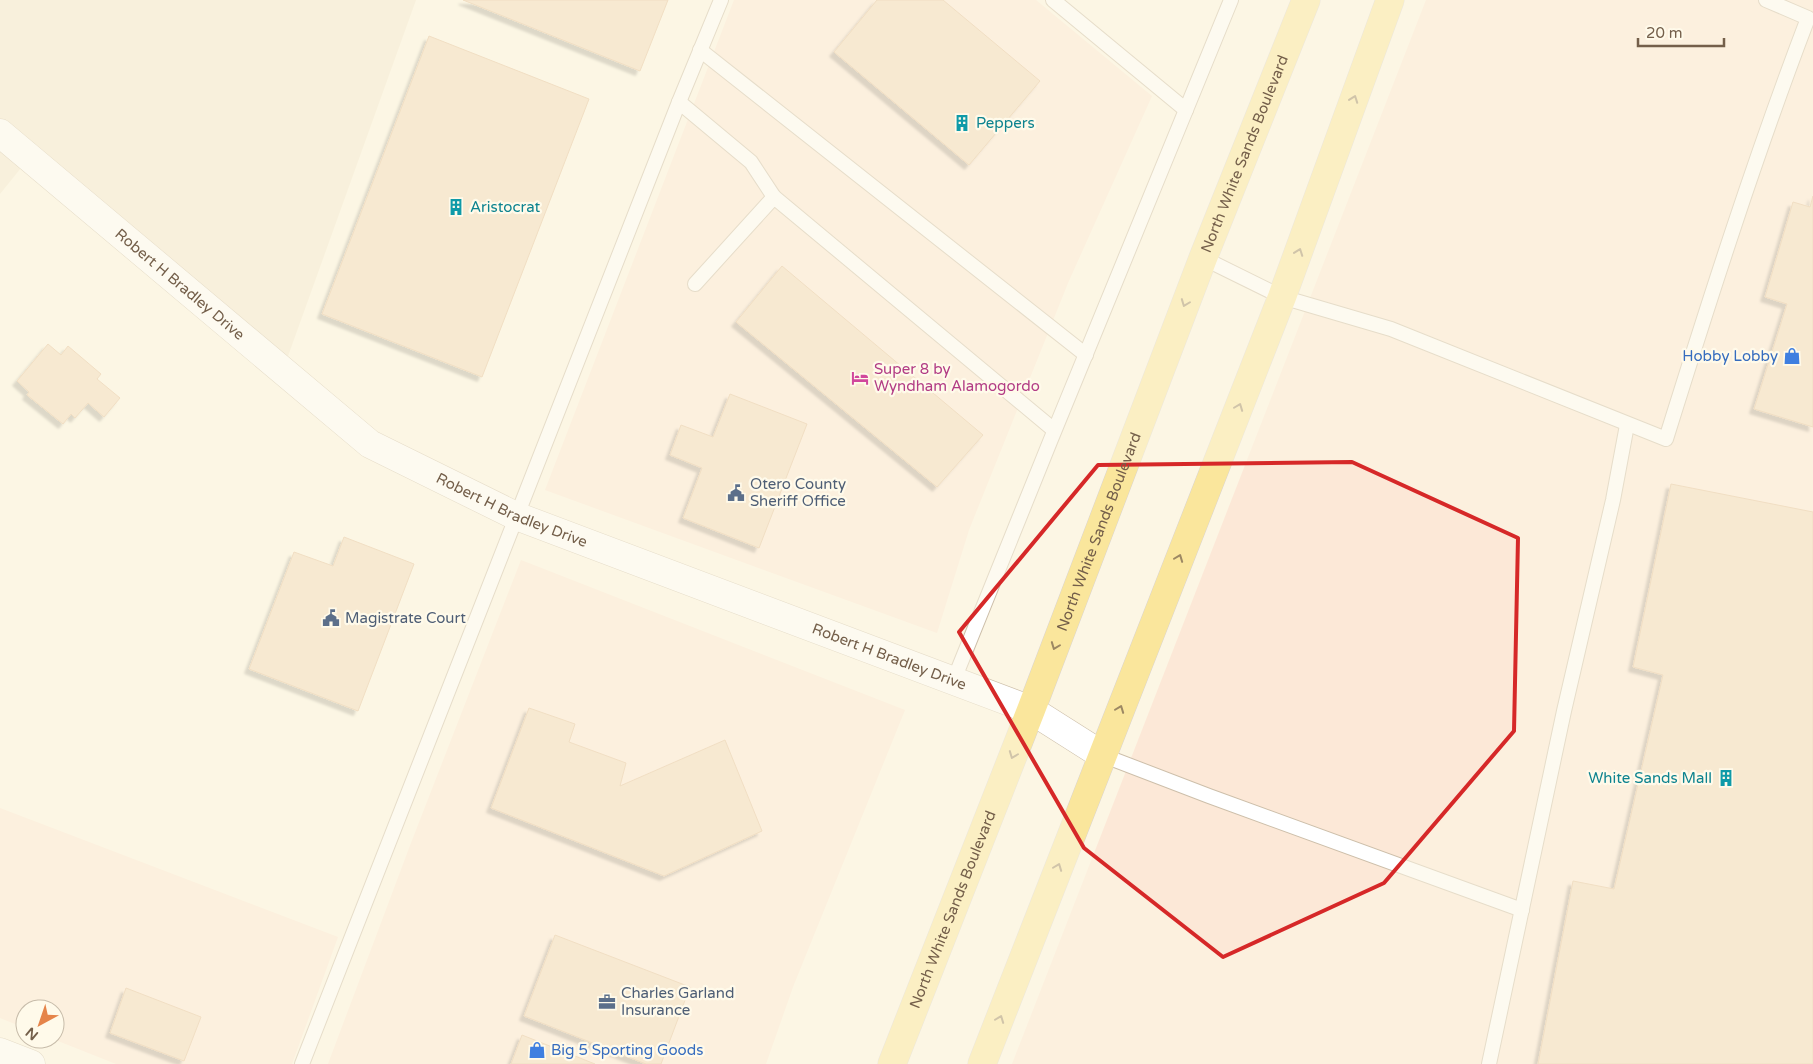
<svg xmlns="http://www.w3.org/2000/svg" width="1813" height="1064" font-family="'Varela Round',sans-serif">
<defs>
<filter id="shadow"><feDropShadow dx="-4.5" dy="4.5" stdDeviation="1" flood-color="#0004"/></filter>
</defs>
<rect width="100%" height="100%" fill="#fcf6e4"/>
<path fill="#f4e9d2" d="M0 0H416L283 370 29 158 0 194Z"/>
<g fill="#fce8d7">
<path d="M734 0H1036L1152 96 1068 283 969 530 937 633 545 490Z"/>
<path d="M1426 0H1813V1064H1012Z"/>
<path d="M521 560 905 710 793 987 766 1064H328L411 843Z"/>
<path d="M0 808 338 937 292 1064H116L53 1039H55V1009H25V1028L0 1018Z"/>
</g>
<g fill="#f1d9bb" stroke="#e4c29c" filter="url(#shadow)">
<path d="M463 0H668L640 71Z"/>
<path d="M877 0H943L1040 81 969 165 834 52Z"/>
<path d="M429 36 589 99 482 377 322 314Z"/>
<path d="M1813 196V427L1754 409 1787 304 1765 297 1793 202 1810 207Z"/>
<path d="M782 266 983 435 937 487 736 322Z"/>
<path d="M48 344 61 355 68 346 101 374 97 379 120 398 104 417 88 403 75 418 71 414 63 424 27 395 29 392 17 381Z"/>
<path d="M730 394 807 424 759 548 683 518 702 468 670 455 681 425 713 437Z"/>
<path d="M1671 484 1813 512V1064H1538L1573 881 1614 889 1663 675 1633 667Z"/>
<path d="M344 537 414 564 358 711 249 669 294 552 333 566Z"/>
<path d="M529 708 575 724 569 742 626 763 620 786 725 740 762 831 664 876 491 808Z"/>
<path d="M555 935 690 987 661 1064H646L524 1016Z"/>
<path d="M126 988 201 1017 184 1061 110 1033Z"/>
<path d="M522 1035 595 1064H511Z"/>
</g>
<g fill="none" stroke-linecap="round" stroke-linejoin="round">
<g stroke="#cdbfaa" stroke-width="16">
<g id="service">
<path d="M1053 0 1186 110"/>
<path d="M700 50 1086 355"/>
<path d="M679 102 751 162 774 197"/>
<path d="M1203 258 1282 297 1391 329 1666 439C1710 298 1755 157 1808 18L1766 0"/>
<path d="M695 284 774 197 1054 430"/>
<path d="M953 682C1044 454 1138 227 1231 0"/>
<path d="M1102 755 1209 796 1522 910"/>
<path d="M302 1064 679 102 721 0"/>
<path d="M1489 1064 1564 711 1613 500 1627 425"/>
</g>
</g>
<g stroke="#cdbfaa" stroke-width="29">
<g id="minor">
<path id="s1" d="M0 133 370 444 516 516 1031 710 1102 755"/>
<path d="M0 1052 31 1064"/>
</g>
</g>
<g stroke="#dbd5d0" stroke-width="29">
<g id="primary">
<path id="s2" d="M892 1064 1031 710 1203 258 1306 0"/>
<path d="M982 1064 1282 297 1390 0"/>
</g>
</g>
<use href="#service" stroke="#fff" stroke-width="14"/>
<use href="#minor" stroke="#fff" stroke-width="28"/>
<use href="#primary" stroke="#fae69c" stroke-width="28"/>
</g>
<defs><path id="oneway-chevron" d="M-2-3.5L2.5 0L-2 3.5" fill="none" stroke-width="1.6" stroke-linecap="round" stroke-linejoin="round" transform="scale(1.25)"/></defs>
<g stroke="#9c8863">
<use href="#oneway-chevron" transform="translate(1354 99) rotate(-70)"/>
<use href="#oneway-chevron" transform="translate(1299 252) rotate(-70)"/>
<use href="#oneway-chevron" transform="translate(1185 303) rotate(111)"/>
<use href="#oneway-chevron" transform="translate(1239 407) rotate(-69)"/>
<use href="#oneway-chevron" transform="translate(1179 558) rotate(-69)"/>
<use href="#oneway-chevron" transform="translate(1055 646) rotate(111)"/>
<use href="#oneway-chevron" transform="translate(1120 709) rotate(-69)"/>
<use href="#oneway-chevron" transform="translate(1013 755) rotate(111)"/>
<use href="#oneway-chevron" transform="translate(1058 867) rotate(-69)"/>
<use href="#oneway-chevron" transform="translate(1000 1019) rotate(-69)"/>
</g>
<path d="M0 0H1813V1064H0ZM1352 462 1518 538 1514 731 1384 883 1223 957 1084 848 959 632 1098 465Z" fill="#fcf6e4" fill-opacity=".55" fill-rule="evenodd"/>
<path fill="none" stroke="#d62828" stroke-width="4" stroke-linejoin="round" d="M1352 462 1518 538 1514 731 1384 883 1223 957 1084 848 959 632 1098 465Z"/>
<defs>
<g id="building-bare" transform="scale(1.35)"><path d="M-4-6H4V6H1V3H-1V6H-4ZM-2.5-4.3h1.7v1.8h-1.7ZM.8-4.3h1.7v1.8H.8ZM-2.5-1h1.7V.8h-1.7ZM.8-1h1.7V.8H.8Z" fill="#0f9aa8" stroke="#fffaea" stroke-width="2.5" paint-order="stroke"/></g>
<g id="shop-bare" transform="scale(1.35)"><path d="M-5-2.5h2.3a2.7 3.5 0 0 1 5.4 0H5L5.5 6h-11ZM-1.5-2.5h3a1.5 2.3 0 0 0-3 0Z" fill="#3f7fe0" stroke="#fffaea" stroke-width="2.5" paint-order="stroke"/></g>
<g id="hotel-bare" transform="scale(1.35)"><path d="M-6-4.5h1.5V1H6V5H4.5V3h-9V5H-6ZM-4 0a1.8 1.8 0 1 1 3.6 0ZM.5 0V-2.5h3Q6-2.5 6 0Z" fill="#d1479c" stroke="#fffaea" stroke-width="2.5" paint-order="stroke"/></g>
<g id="civic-bare" transform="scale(1.35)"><path d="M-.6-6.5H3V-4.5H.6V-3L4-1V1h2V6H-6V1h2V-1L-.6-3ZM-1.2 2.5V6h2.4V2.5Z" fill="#5c6f8a" stroke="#fffaea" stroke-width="2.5" paint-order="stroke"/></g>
<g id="office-bare" transform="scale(1.35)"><path d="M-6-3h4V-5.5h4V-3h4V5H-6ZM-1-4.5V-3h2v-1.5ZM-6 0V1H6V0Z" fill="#5c6f8a" stroke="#fffaea" stroke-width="2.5" paint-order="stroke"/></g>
</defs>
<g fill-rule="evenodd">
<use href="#building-bare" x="962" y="123"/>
<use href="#building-bare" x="456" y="207"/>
<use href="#shop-bare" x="1792" y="356"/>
<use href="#hotel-bare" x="860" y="378"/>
<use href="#civic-bare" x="736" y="493"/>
<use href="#civic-bare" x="331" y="618"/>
<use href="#building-bare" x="1726" y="778"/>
<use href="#office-bare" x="607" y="1002"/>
<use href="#shop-bare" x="537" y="1050"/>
</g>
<g text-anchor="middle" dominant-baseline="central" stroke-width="4.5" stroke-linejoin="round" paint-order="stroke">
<g font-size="15" fill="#0d838f" stroke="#fffaea" text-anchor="start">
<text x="976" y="123">Peppers</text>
<text x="470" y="207">Aristocrat</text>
<text x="1712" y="778" text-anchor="end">White Sands Mall</text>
</g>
<g font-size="15" fill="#745f4a" stroke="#fffaea">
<text stroke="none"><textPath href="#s2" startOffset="976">North White Sands Boulevard</textPath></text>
<text stroke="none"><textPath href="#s1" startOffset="235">Robert H Bradley Drive</textPath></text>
<text stroke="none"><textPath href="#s1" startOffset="640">Robert H Bradley Drive</textPath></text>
<text stroke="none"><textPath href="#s2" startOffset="571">North White Sands Boulevard</textPath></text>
<text stroke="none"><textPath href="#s1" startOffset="1045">Robert H Bradley Drive</textPath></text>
<text stroke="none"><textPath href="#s2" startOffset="166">North White Sands Boulevard</textPath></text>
</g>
<g font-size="15" fill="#366cbe" stroke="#fffaea" text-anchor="end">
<text x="1778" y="356">Hobby Lobby</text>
<text x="551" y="1050" text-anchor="start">Big 5 Sporting Goods</text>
</g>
<g font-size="15" fill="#b23c85" stroke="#fffaea" text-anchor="start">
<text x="874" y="369">Super 8 by<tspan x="874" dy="17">Wyndham Alamogordo</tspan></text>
</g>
<g font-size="15" fill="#4e5e75" stroke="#fffaea" text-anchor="start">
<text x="750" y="484">Otero County<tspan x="750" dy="17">Sheriff Office</tspan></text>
<text x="345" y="618">Magistrate Court</text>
<text x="621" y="993">Charles Garland<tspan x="621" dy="17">Insurance</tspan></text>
</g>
</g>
<g transform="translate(40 1024) rotate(220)"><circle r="24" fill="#fffaea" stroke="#c7bcaa"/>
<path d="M0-4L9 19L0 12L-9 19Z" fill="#e58449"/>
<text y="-8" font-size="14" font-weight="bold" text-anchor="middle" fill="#745f4a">N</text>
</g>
<path d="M1638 38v8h86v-8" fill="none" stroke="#745f4a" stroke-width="2.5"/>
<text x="1646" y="38" font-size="15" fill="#745f4a" stroke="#fffaea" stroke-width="4" paint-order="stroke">20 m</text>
</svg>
